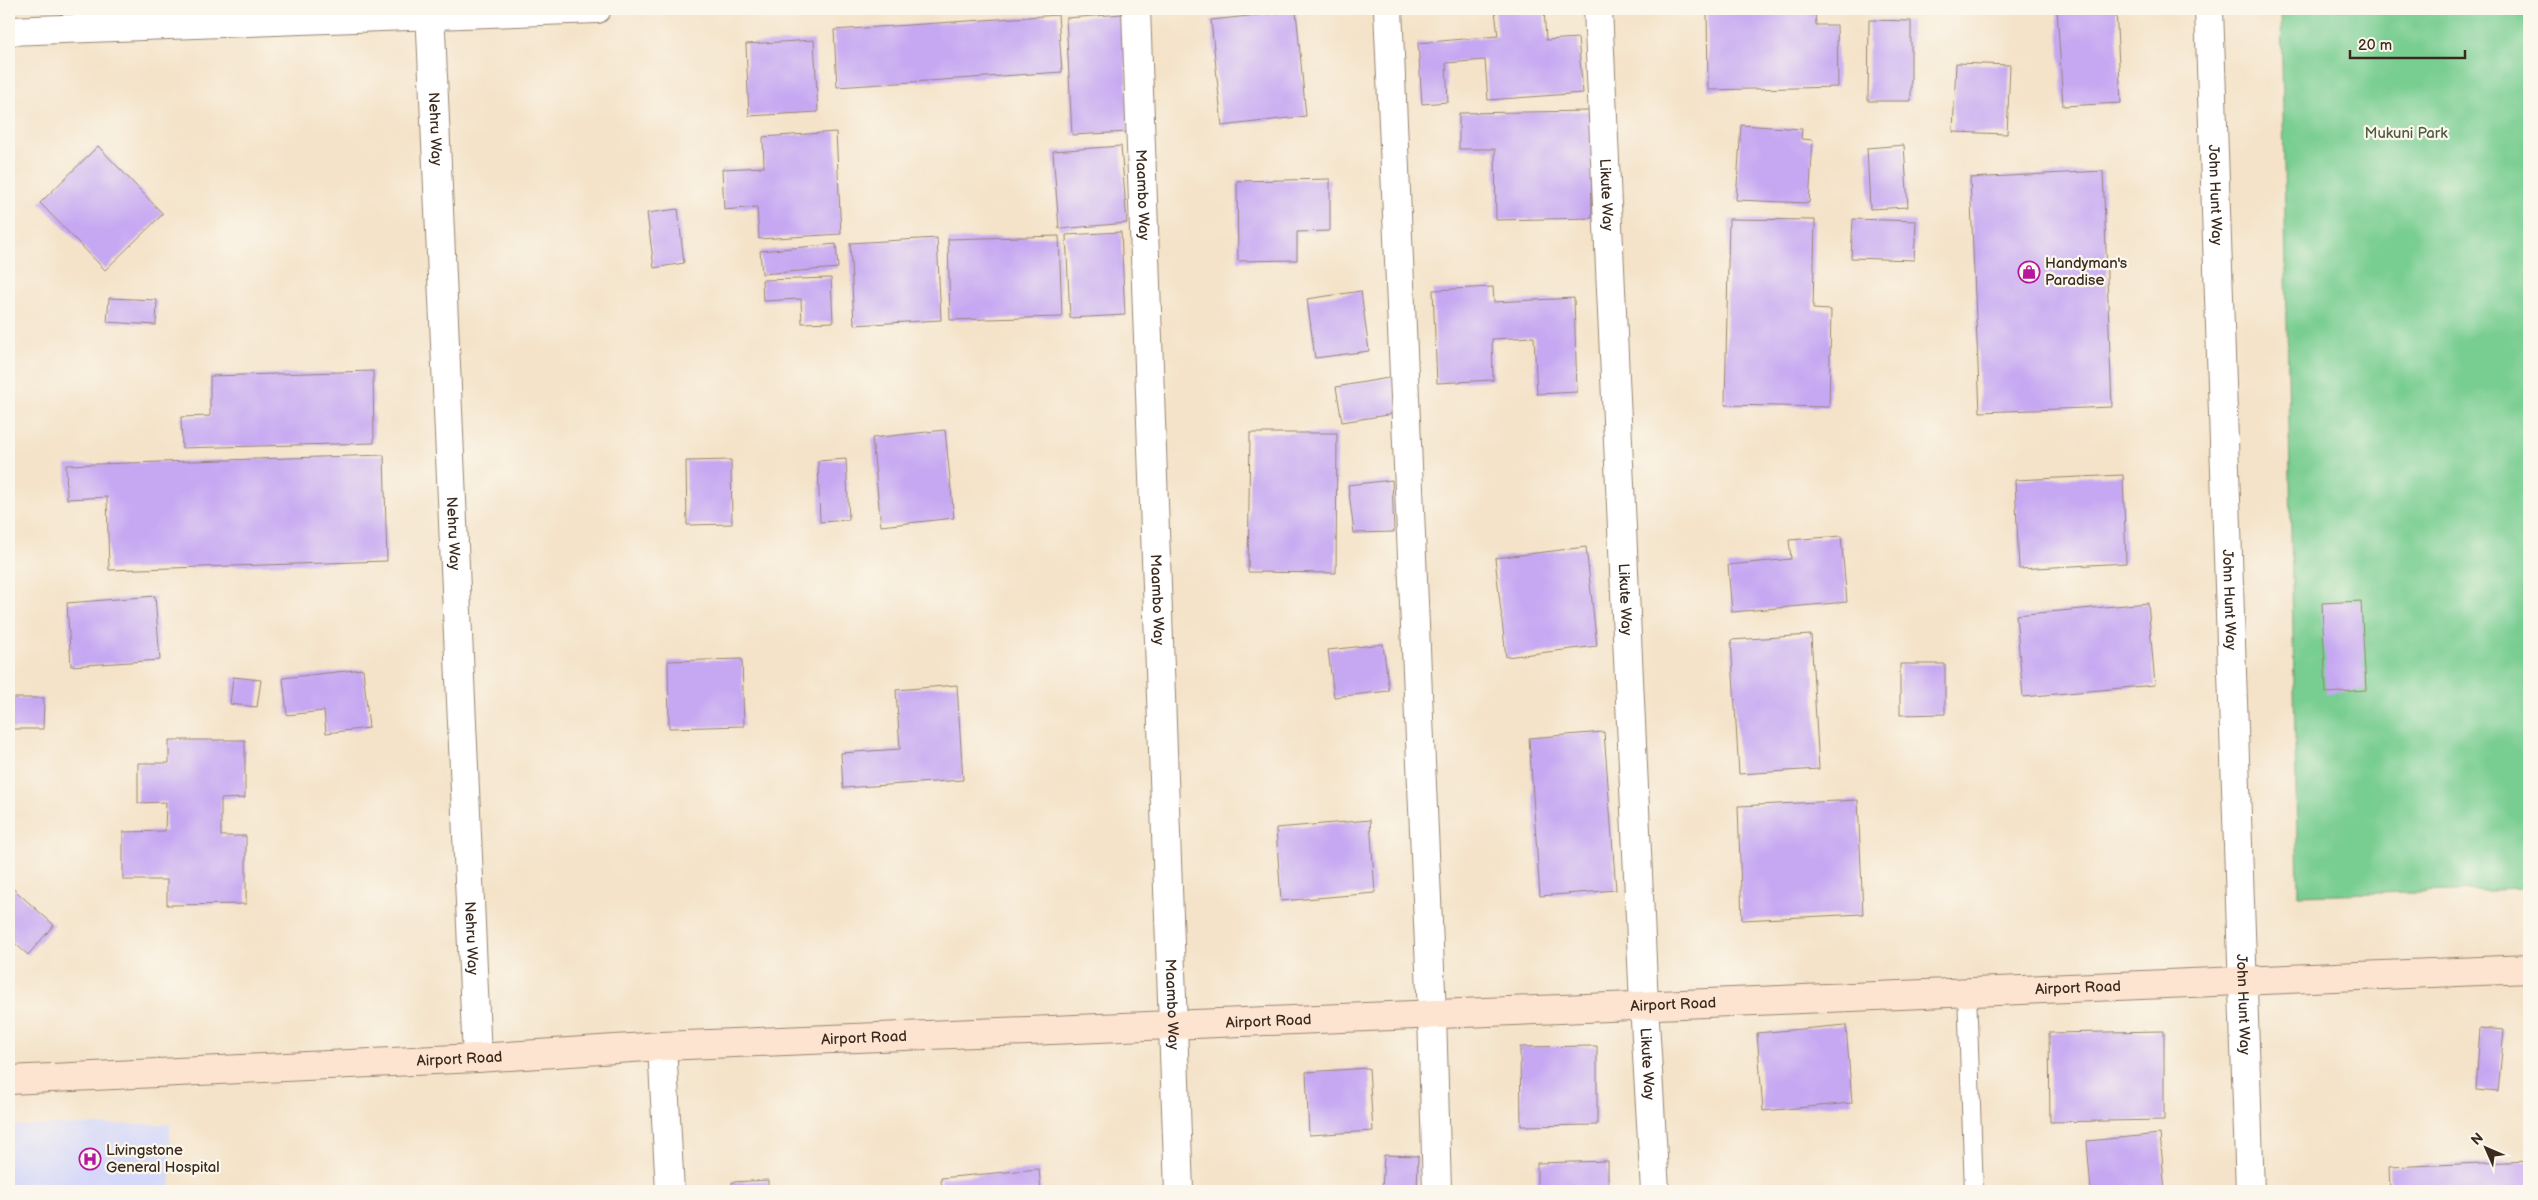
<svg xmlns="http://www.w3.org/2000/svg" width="2538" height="1200" font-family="'Balsamiq Sans',sans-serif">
<rect width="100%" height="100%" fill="#fbf7ec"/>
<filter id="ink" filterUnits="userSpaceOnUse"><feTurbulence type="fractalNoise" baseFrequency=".02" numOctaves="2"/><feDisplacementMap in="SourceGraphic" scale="10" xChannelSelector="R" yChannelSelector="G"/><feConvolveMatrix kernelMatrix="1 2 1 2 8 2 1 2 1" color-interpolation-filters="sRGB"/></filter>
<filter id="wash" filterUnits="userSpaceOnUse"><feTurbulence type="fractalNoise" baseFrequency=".0096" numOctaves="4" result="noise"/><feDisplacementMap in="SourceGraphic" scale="20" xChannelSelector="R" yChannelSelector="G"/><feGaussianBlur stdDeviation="1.12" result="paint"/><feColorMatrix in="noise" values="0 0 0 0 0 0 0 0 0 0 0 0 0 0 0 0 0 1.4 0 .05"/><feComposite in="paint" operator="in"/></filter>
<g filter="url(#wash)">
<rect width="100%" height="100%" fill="#f4e3c9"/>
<path fill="#d5d8f9" d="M170 1124 171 1191H9V1126Z"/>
<path fill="#78cd91" stroke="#5a7c58" d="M2281 9H2529V889L2298 895Z"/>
<g id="blocks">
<g fill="#c6a8f2">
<path d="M1520 9H1544L1546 40 1578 38 1583 93 1488 100 1485 60 1446 63 1448 102 1422 104 1418 43 1498 36 1495 11Z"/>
<path d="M1707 9H1815L1816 25H1837L1838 87 1708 90Z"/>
<path d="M2057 9H2116L2121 103 2063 106Z"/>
<path d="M1296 11 1306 116 1222 126 1211 20Z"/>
<path d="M1123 14 1129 132 1072 135 1066 18Z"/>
<path d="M1058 15 1062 72 837 87 834 30Z"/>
<path d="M1869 20 1911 21V101H1868Z"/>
<path d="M814 40 818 112 749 116 746 44Z"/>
<path d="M1956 63 2010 65 2007 134 1953 132Z"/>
<path d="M1591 111 1592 218 1496 220 1495 149H1459V113Z"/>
<path d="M1741 125 1802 129 1801 139 1813 140 1809 203 1736 200Z"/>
<path d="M836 132 841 234 759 239 757 207 724 210 722 169 764 167 763 137Z"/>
<path d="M1904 145 1908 207 1870 209 1867 148Z"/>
<path d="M98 146 163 214 105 270 40 203Z"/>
<path d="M1121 146 1127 223 1059 229 1053 151Z"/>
<path d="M2103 171 2112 407 1980 412 1970 178Z"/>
<path d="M1330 179V231L1297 232V260L1238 261 1237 181Z"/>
<path d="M678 209 684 263 654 268 647 213Z"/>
<path d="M1729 219 1815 220 1813 309 1831 310 1829 407 1725 405Z"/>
<path d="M1853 219 1916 221 1914 260 1851 258Z"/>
<path d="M1121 232 1125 315 1070 318 1066 235Z"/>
<path d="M1059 236 1062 317 950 320 948 239Z"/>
<path d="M937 238 941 320 854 325 850 243Z"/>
<path d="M836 244 838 268 762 274 760 251Z"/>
<path d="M831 278 833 322 802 323 801 299 763 301 762 280Z"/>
<path d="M1493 287 1494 302 1574 298 1577 392 1537 394 1534 337 1492 339 1493 380 1437 383 1433 290Z"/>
<path d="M1361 291 1369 351 1315 358 1307 299Z"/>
<path d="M109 298 157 300 156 325 107 322Z"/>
<path d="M373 371 374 443 182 448 181 417 210 416V376Z"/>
<path d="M1394 377 1400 413 1342 422 1336 387Z"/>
<path d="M945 430 954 518 881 526 872 438Z"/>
<path d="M1250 433H1337L1336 573 1248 572Z"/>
<path d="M384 455 387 561 109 570 107 497 67 499 66 465Z"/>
<path d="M846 459 849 520 820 522 818 461Z"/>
<path d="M731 460 732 524 687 525 686 461Z"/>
<path d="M2123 475 2126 563 2019 569 2015 480Z"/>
<path d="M1392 480 1394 532 1354 533 1348 485Z"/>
<path d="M1841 536 1847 602 1732 612 1728 565 1791 559 1789 540Z"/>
<path d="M1586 547 1597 646 1506 657 1495 558Z"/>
<path d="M155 596 160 660 71 666 67 603Z"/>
<path d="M2361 601 2366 690 2326 693 2322 603Z"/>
<path d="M2148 603 2155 685 2023 697 2016 615Z"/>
<path d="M1811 635 1819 769 1739 774 1731 640Z"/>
<path d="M1383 644 1389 691 1334 697 1328 650Z"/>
<path d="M742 659 744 726 669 728 668 661Z"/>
<path d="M1900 664H1945V714L1900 715Z"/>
<path d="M363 669 369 728 326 733 324 711 287 715 283 678Z"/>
<path d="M233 677 261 680 257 707 230 704Z"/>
<path d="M957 685 963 780 843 788 841 753 900 749 896 690Z"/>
<path d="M9 698H44L43 729H9Z"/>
<path d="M1604 732 1616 890 1540 896 1529 738Z"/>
<path d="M169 740H245V798L221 799V836H246V904L167 905V880H123V832L165 831 166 802 138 803V763H169Z"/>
<path d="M1858 800 1863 914 1742 920 1738 806Z"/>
<path d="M1370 820 1375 893 1281 901 1276 828Z"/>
<path d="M9 885 54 925 28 955 9 938Z"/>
<path d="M1846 1025 1852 1103 1763 1111 1757 1033Z"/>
<path d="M2480 1028 2504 1030 2498 1092 2476 1090Z"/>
<path d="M2164 1031V1120L2050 1122 2049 1033Z"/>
<path d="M1597 1046V1125L1521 1126 1520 1047Z"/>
<path d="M1369 1068 1373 1131 1309 1135 1306 1072Z"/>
<path d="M2160 1134 2165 1191H2091L2087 1141Z"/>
<path d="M1384 1155 1418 1156 1417 1191H1382Z"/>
<path d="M1608 1161V1191H1537V1163Z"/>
<path d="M2529 1161V1191H2390L2389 1167Z"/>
<path d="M1039 1169 1041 1191H942L941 1178Z"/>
<path d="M768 1180V1191H733L732 1182Z"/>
</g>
</g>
</g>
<g filter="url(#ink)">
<use href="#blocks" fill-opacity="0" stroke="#988674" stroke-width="1"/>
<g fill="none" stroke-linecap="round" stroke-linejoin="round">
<g stroke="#988674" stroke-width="20">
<path id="lane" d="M1967 992 1974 1191"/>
</g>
<g stroke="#988674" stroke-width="30">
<g id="street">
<path id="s1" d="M430 9 477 1058"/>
<path id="s2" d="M1136 9 1179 1191"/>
<path d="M1388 9 1432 1014 1437 1191"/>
<path id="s3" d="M1598 9 1644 1004 1655 1191"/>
<path id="s4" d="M2209 9 2250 1191"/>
<path d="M9 31 597 9"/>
<path d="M662 1046 670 1191"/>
</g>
</g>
<g stroke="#988674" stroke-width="30">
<g id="secondary">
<path id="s5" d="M9 1080 477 1058 662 1046 2529 969"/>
</g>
</g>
<use href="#lane" stroke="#fff" stroke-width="18"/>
<use href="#street" stroke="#fff" stroke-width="28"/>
<use href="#secondary" stroke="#fde4d0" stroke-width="28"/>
</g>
</g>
<defs>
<g id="shop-ring" transform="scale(1.125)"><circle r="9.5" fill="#fbf7ec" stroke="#b5179e" stroke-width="1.5"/><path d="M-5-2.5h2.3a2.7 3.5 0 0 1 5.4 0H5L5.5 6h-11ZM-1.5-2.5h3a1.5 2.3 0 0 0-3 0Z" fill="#b5179e"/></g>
<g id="hospital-ring" transform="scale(1.125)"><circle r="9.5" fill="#fbf7ec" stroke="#b5179e" stroke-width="1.5"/><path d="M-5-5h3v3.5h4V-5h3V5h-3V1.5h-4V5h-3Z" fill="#b5179e"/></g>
</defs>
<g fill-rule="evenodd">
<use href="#shop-ring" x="2029" y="272"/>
<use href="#hospital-ring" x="90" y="1159"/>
</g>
<g text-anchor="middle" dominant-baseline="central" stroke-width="4.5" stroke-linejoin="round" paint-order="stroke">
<g font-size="15" fill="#3b2a1e" stroke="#fbf7ec">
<text stroke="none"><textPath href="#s1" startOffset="120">Nehru Way</textPath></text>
<text stroke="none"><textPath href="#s2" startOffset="186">Maambo Way</textPath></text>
<text stroke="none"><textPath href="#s4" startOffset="186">John Hunt Way</textPath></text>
<text stroke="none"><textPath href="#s3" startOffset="186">Likute Way</textPath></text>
<text stroke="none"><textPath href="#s1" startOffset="525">Nehru Way</textPath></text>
<text stroke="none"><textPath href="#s2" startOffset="591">Maambo Way</textPath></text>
<text stroke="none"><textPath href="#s3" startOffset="591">Likute Way</textPath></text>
<text stroke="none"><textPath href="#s4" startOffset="591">John Hunt Way</textPath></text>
<text stroke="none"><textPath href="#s1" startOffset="930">Nehru Way</textPath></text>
<text stroke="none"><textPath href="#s5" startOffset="2071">Airport Road</textPath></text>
<text stroke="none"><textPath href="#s5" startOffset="1666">Airport Road</textPath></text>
<text stroke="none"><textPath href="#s2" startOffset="996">Maambo Way</textPath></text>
<text stroke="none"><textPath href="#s4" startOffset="996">John Hunt Way</textPath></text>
<text stroke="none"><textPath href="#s5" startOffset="1261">Airport Road</textPath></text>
<text stroke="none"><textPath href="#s5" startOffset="856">Airport Road</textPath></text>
<text stroke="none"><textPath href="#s5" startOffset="451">Airport Road</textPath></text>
<text stroke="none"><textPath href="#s3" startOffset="1056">Likute Way</textPath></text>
</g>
<g font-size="15" fill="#4d5b40" stroke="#fbf7ec">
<text x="2406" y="133">Mukuni Park</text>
</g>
<g font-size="15" fill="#3b2a1e" stroke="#fbf7ec" text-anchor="start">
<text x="2045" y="263">Handyman's<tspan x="2045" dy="17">Paradise</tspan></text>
<text x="106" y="1150">Livingstone<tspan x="106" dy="17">General Hospital</tspan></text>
</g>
</g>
<rect width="2538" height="1200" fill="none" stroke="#fbf7ec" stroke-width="30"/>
<g transform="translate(2486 1148) rotate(315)" stroke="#fbf7ec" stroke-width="4" paint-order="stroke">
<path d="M0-4L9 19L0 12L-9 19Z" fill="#3b2a1e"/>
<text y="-8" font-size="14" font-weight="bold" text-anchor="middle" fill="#3b2a1e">N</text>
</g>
<path d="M2350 50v8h115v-8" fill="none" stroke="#3b2a1e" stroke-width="2.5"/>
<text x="2358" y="50" font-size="15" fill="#3b2a1e" stroke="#fbf7ec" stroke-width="4" paint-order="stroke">20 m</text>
</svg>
